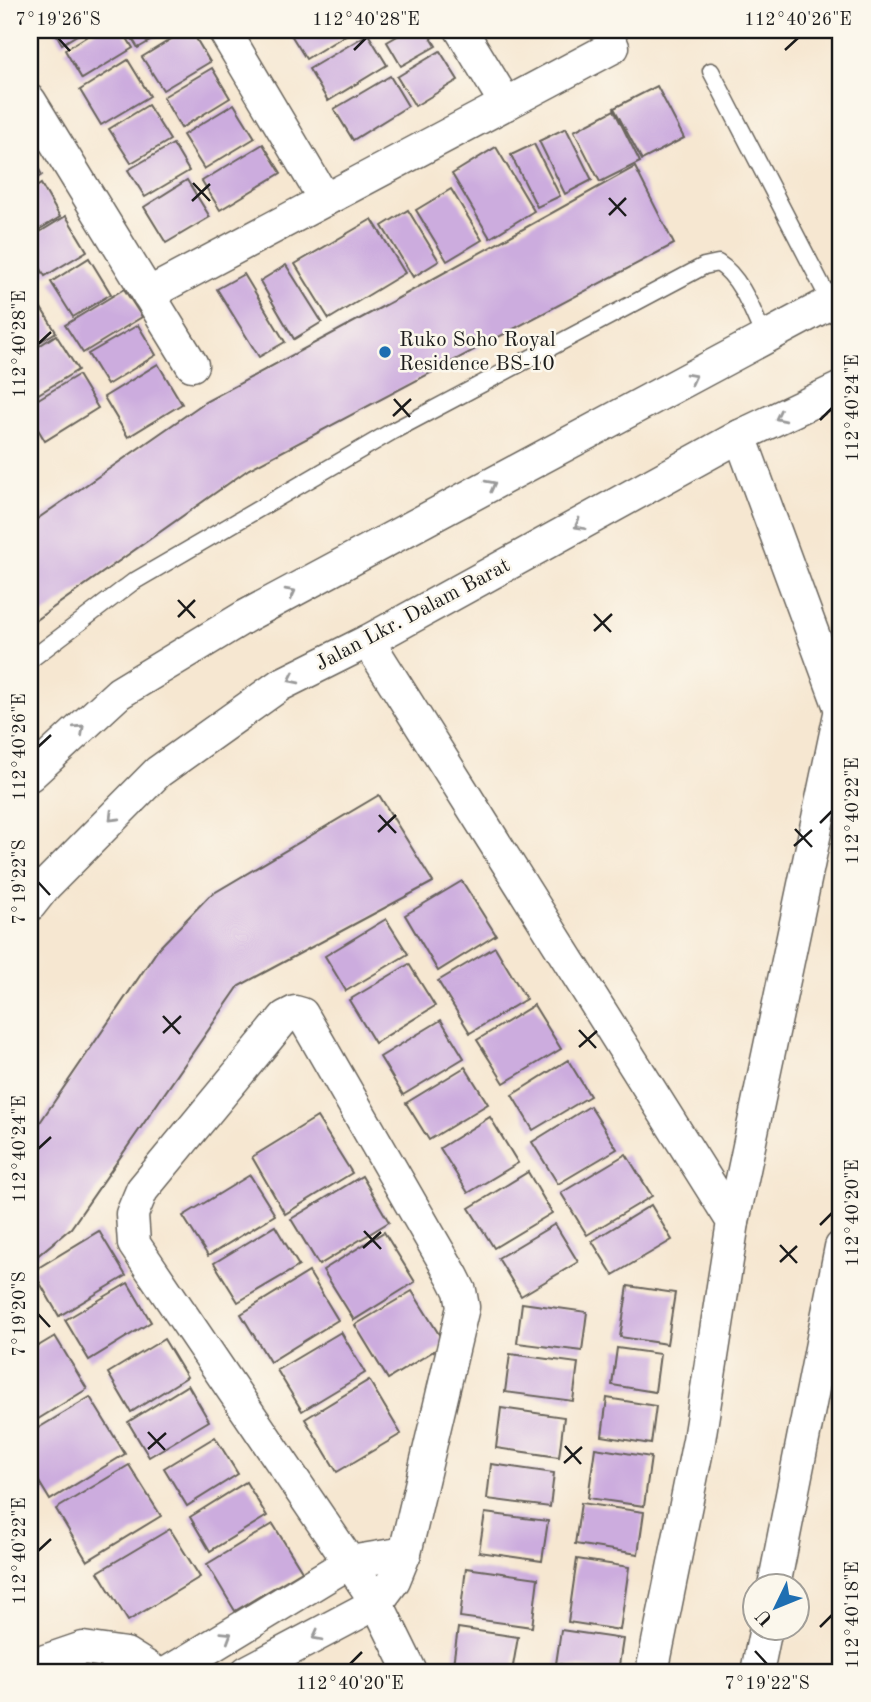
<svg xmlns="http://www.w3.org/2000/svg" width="871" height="1702" font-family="'Old Standard TT',serif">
<rect width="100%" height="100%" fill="#fbf7ec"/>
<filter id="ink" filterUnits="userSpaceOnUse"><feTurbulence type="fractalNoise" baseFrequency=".0143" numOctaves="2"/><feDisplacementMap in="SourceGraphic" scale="14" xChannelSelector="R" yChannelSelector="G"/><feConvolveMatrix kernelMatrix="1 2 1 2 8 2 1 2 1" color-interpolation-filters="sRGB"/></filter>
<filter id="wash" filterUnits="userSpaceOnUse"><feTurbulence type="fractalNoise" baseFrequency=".00686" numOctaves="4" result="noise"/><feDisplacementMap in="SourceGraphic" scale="28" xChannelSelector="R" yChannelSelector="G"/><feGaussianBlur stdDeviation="1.57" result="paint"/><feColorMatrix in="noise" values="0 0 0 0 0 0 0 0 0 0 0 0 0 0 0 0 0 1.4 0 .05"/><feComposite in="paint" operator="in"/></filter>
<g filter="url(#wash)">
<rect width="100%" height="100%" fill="#f6e7d1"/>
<g id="blocks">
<g fill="#ccacde">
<path d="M54 30H85L62 44Z"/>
<path d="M97 30H122L133 48 82 79 65 50Z"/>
<path d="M127 30H169L138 48Z"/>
<path d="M186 30H191L210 62 163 90 142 57Z"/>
<path d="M288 30H354L306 59Z"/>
<path d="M408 30H426L436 46 401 66 387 42Z"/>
<path d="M368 34 387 65 328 101 309 69Z"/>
<path d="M440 51 458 80 415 106 397 77Z"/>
<path d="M128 60 150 96 101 125 80 90Z"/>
<path d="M212 68 230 98 181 128 163 97Z"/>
<path d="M390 76 408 106 353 140 334 109Z"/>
<path d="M657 86 684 138 642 160 614 108Z"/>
<path d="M234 104 255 138 204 169 183 135Z"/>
<path d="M148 105 170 140 131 163 109 129Z"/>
<path d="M614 110 640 162 600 182 574 131Z"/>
<path d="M566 128 592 180 565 194 539 141Z"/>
<path d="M173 144 189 171 145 197 128 170Z"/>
<path d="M263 144 281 173 220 210 202 181Z"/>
<path d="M534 144 560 196 537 207 511 155Z"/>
<path d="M496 147 534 211 490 238 452 174Z"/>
<path d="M30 154 42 175 30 183Z"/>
<path d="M635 167 674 244 249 469 30 624V524L205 402 393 301Z"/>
<path d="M187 180 210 217 166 243 144 207Z"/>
<path d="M41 184 60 217 30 235V191Z"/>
<path d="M451 189 482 240 447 261 416 210Z"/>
<path d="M408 210 439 261 413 277 382 226Z"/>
<path d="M66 216 87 251 45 276 30 250V238Z"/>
<path d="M372 219 405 273 329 319 295 264Z"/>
<path d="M89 258 111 294 73 317 51 282Z"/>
<path d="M286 265 322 322 294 339 260 281Z"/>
<path d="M244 274 285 342 259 357 217 289Z"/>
<path d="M124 289 142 317 83 353 65 325Z"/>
<path d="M36 300 56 332 30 348V304Z"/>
<path d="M138 325 156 355 107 385 88 354Z"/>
<path d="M56 335 78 370 30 399V352Z"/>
<path d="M158 364 182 404 128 437 104 397Z"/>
<path d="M78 375 98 408 45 441 30 416V404Z"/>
<path d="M379 795 433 882 239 986 71 1228 30 1262V1137L159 948 209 896Z"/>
<path d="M462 881 496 935 438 971 405 915Z"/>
<path d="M386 919 408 954 346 991 325 956Z"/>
<path d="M495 947 526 999 470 1033 438 981Z"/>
<path d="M409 964 435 1006 375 1043 349 1000Z"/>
<path d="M534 1005 561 1049 504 1083 477 1040Z"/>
<path d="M441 1020 464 1058 403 1095 380 1057Z"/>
<path d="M568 1060 590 1096 533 1130 512 1095Z"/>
<path d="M465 1067 488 1104 429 1140 406 1103Z"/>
<path d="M590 1106 617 1149 558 1184 532 1142Z"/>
<path d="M317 1117 352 1173 285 1214 252 1157Z"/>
<path d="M490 1117 518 1163 468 1193 440 1148Z"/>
<path d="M626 1154 652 1196 587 1235 561 1193Z"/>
<path d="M528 1172 552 1213 494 1248 469 1208Z"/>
<path d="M250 1175 275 1215 208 1256 183 1216Z"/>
<path d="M362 1176 389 1222 319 1265 291 1219Z"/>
<path d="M651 1205 672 1240 613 1275 592 1241Z"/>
<path d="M555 1224 578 1262 521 1296 498 1258Z"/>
<path d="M275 1226 299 1266 238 1302 214 1263Z"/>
<path d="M99 1231 126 1276 59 1316 33 1271Z"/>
<path d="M384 1232 415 1282 354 1320 323 1270Z"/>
<path d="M309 1272 338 1320 270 1362 241 1314Z"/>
<path d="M128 1283 151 1322 89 1360 65 1320Z"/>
<path d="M628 1286 675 1293 667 1344 620 1337Z"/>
<path d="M412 1291 445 1344 388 1379 355 1325Z"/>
<path d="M522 1303 587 1312 582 1351 517 1343Z"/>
<path d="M341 1332 365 1373 302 1411 277 1370Z"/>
<path d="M55 1336 87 1389 30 1424V1351Z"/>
<path d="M164 1339 187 1377 131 1412 108 1373Z"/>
<path d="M617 1348 660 1354 655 1392 612 1385Z"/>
<path d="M510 1354 578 1363 573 1401 505 1392Z"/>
<path d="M369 1380 401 1434 337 1472 305 1419Z"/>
<path d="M188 1385 209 1421 149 1457 128 1422Z"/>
<path d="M90 1397 125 1454 50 1500 30 1467V1433Z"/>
<path d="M607 1398 656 1406 651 1444 602 1436Z"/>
<path d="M501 1408 564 1417 559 1457 496 1448Z"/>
<path d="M215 1437 238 1474 187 1506 164 1468Z"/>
<path d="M595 1448 651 1457 644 1506 588 1498Z"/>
<path d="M491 1464 554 1473 550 1507 487 1499Z"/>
<path d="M129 1465 161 1516 87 1561 56 1509Z"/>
<path d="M246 1482 267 1516 210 1551 190 1517Z"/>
<path d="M581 1503 644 1512 638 1554 575 1544Z"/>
<path d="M485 1513 548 1521 542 1561 479 1552Z"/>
<path d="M273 1524 302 1571 235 1611 207 1564Z"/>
<path d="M170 1529 200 1577 128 1621 98 1572Z"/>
<path d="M577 1559 629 1567 620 1630 568 1622Z"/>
<path d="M466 1568 538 1578 532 1627 460 1617Z"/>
<path d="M458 1628 518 1637 512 1672H452Z"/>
<path d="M561 1630 623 1639 618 1672 556 1664Z"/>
</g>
</g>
</g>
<g filter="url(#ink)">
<use href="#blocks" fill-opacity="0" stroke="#68635b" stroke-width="2"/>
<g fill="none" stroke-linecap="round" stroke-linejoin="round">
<g stroke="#68635b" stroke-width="19">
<g id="lane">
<path d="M711 71 831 303"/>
<path d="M30 660 133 582 391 432 704 266 718 263C742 278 753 313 765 339"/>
</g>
</g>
<g stroke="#68635b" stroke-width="35">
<g id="street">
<path d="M224 30 325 200"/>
<path d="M461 30 506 104"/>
<path d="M30 101 192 365"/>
<path d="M148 294 613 47"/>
<path d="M740 436 841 710"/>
<path d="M368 641 733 1222 699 1440 652 1672"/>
<path d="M30 775 119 693 246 616 841 297"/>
<path d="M30 905 45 886 158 772 280 685 368 641 740 436 841 388"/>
<path d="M733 1222 841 709"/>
<path d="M774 1586 841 1247"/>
<path d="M31 1672 42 1662 83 1648 126 1654 155 1672"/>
<path d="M169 1672 350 1562 405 1553"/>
<path d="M247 1672 377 1603 394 1580 405 1553 463 1307 460 1291 453 1277 302 1014 295 1012 285 1017 142 1190 132 1214 134 1244 377 1603 411 1672"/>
<path d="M757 1672 766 1628"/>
</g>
</g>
<use href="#lane" stroke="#fff" stroke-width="16"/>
<use href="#street" stroke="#fff" stroke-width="32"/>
</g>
<defs><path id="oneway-chevron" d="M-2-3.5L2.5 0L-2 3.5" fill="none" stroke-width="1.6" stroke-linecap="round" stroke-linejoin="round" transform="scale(1.75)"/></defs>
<g stroke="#999">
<use href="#oneway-chevron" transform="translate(692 378) rotate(-28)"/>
<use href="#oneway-chevron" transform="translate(780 417) rotate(154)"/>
<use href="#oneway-chevron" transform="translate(491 485) rotate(-28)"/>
<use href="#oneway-chevron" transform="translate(579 525) rotate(151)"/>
<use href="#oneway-chevron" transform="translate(291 593) rotate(-28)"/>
<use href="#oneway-chevron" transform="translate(293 679) rotate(154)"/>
<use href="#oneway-chevron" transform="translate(80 729) rotate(-43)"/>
<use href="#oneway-chevron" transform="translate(113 817) rotate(135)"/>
<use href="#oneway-chevron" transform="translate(227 1636) rotate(-32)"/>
<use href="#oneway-chevron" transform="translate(317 1636) rotate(152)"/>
</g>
</g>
<path fill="none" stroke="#1c1c1c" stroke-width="2.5" d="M58 38 70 51M354 50 366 38M785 50 798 38M193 183 210 201M609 198 626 216M192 201 210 184M609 215 626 198M38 344 51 332M394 399 410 417M393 416 411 399M820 420 832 408M178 600 195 618M594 614 611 632M178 617 195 600M594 631 612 614M38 747 51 735M379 815 396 833M820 823 832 811M795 829 812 847M378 832 396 815M794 846 812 830M38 882 50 895M163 1016 180 1034M579 1030 596 1048M163 1033 181 1016M579 1047 597 1031M38 1149 51 1137M820 1225 832 1213M364 1231 381 1249M780 1245 797 1263M363 1248 381 1232M780 1262 797 1246M38 1314 50 1327M148 1432 165 1450M565 1446 581 1464M148 1449 166 1433M564 1463 582 1447M38 1551 51 1539M820 1627 832 1615M755 1651 767 1664M350 1664 362 1652"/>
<circle fill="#1f6fb2" stroke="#fbf7ec" stroke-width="2.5" cx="385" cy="352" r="7"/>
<g text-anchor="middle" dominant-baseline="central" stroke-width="5" stroke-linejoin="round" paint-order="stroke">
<g font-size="21" fill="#1c1c1c" stroke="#fbf7ec" text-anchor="start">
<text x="399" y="340">Ruko Soho Royal<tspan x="399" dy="24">Residence BS-10</tspan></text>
</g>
<g font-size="21" fill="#1c1c1c" stroke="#fbf7ec">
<text transform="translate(413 615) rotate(-28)">Jalan Lkr. Dalam Barat</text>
</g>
</g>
<rect width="871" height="1702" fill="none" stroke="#fbf7ec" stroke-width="77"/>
<g transform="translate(776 1607) rotate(227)"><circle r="33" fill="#fbf7ec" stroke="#a29f99" stroke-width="2"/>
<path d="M0-5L12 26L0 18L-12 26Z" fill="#1f6fb2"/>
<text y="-10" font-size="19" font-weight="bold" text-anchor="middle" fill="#1c1c1c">U</text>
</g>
<rect x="38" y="38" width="794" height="1626" fill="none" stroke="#1c1c1c" stroke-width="2.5"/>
<g font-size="18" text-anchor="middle" fill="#1c1c1c">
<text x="58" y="25">7°19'26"S</text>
<text x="366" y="25">112°40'28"E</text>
<text x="798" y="25">112°40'26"E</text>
<text transform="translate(19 344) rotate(-90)" y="6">112°40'28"E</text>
<text transform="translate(852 408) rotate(-90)" y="6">112°40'24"E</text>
<text transform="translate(19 747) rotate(-90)" y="6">112°40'26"E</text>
<text transform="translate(852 811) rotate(-90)" y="6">112°40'22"E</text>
<text transform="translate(19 882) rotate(-90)" y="6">7°19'22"S</text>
<text transform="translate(19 1149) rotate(-90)" y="6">112°40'24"E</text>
<text transform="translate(852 1213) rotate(-90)" y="6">112°40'20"E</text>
<text transform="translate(19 1314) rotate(-90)" y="6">7°19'20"S</text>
<text transform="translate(19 1551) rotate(-90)" y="6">112°40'22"E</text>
<text transform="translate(852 1615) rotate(-90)" y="6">112°40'18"E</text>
<text x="350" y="1689">112°40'20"E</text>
<text x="767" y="1689">7°19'22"S</text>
</g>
</svg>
